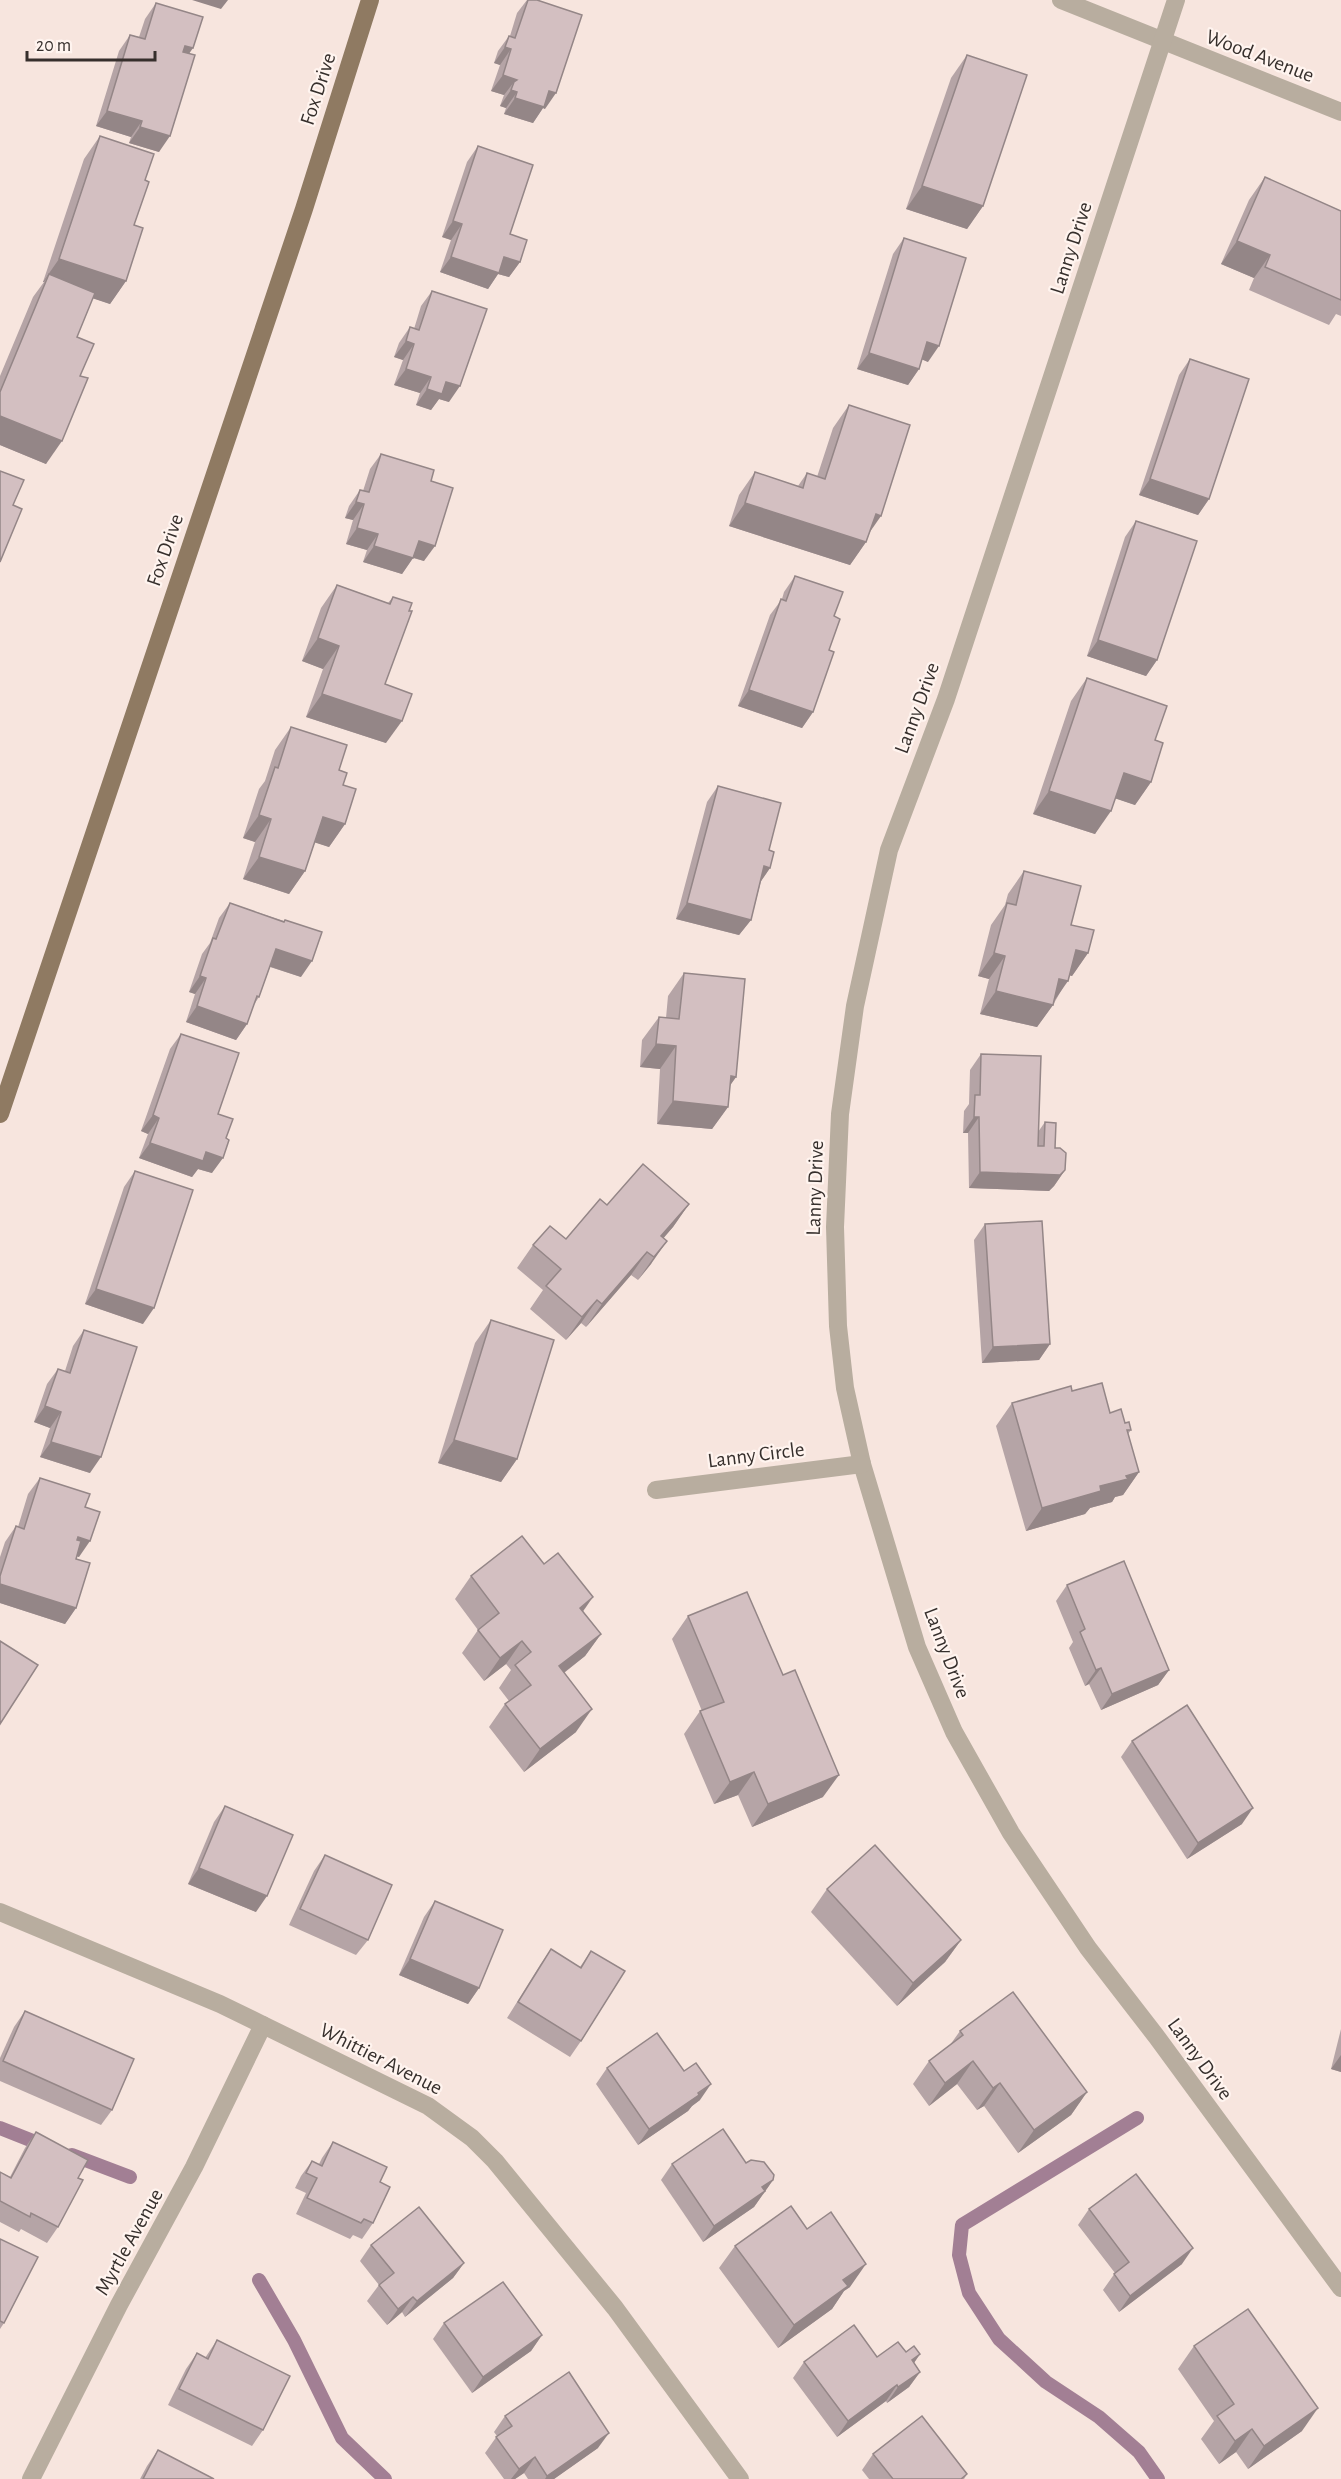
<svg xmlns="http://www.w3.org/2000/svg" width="1341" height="2479" font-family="'Alegreya Sans',sans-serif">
<rect width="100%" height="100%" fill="#f7e5de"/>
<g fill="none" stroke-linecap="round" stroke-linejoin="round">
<g stroke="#a27f94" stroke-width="14">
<path d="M1137 2118 962 2225 959 2255 969 2293 999 2339 1046 2382 1099 2417 1139 2452 1158 2479"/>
<path d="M0 2128 48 2147"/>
<path d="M72 2155 130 2177"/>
<path d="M259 2280 294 2340 342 2438 385 2479"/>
</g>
<g stroke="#b8ad9f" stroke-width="18">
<path d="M1061 0 1341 112"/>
<path d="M1176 0 946 699 889 850 855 1006 840 1114 835 1227 838 1326 845 1388 862 1464 917 1647 954 1732 1011 1833 1088 1948 1156 2036 1341 2288"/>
<path d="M656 1490 862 1464"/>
<path d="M0 1912 220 2004 263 2025 428 2106 472 2138 495 2161 615 2308 740 2479"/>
<path d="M31 2479 119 2305 194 2167 263 2025"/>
</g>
<path stroke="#8f7a62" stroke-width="18" d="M0 1114 304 209 370 0"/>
</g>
<g fill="#b5a4a6">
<path d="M527 0H537L545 109 543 108 533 123 504 114 506 108 500 106 504 95 491 91 500 65 494 63 498 51 509 36H510L517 13Z"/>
<path d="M156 3 189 54 159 152 129 143 131 137 96 126 119 51 130 35 139 37 145 19Z"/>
<path d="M967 55 983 206 967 229 906 209 951 78Z"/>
<path d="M100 136 145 180 134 225 126 281 110 304 93 298 77 337 80 376 46 464 0 445V376L33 297 44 282H43L84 159Z"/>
<path d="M478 146 520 262 509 277 498 274 488 289 440 272 451 240 442 237 467 162Z"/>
<path d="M1265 177 1341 211V316L1336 314 1329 325 1249 290 1254 278 1221 264 1249 200Z"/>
<path d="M904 238 928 362 922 359 919 369 908 385 857 369 893 254Z"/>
<path d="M432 291 449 402 439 399 431 410 416 405 420 393 394 385 403 360 394 357 399 343 410 327 414 329 421 306Z"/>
<path d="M1190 359 1209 499 1198 515 1139 495 1179 375Z"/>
<path d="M849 405 870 532 866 542 850 565 729 526 739 495 755 472 798 486 807 473 817 477 833 428Z"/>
<path d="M381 454 431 481 424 561 413 558 402 574 363 562 367 550 346 544 353 520 345 518 349 506 360 490 363 491 370 469Z"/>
<path d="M1136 521 1157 660 1146 676 1087 656 1125 537Z"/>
<path d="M795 576 834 616 813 712 802 728 738 706 770 615 782 599 784 592Z"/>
<path d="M337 585 388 603 393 597 385 684 386 743 306 717 323 669 302 661 321 608Z"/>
<path d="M1087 678 1155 740 1151 782 1135 805 1115 798 1095 834 1033 814 1071 701Z"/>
<path d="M291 727 339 770 343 785 345 824 329 847 315 842 305 871 289 894 243 879 255 842 243 838 259 789 265 781 275 750Z"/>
<path d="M718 786 769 850 770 868 761 881 751 920 739 935 676 919 707 802Z"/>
<path d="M1024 871 1071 925 1088 953 1072 976 1070 975 1053 1005 1037 1027 980 1014 989 979 978 976 991 925 1005 905 1008 894Z"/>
<path d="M230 903 284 921 285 920 301 977 270 967 259 997 253 1006 247 1024 236 1040 186 1022 195 994 189 992 202 954 210 943 219 918Z"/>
<path d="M684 973 736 1077 730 1085 728 1107 712 1129 657 1124 660 1069 640 1067 642 1040 659 1017 666 1018 668 996Z"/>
<path d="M181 1034 218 1114 212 1173 198 1169 192 1177 139 1158 148 1134 141 1131 170 1049Z"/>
<path d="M981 1054 1038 1132 1045 1122 1065 1170 1054 1186 1049 1191 969 1188 968 1133H963L964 1111 969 1104 970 1070Z"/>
<path d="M135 1171 143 1324 85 1304 124 1187Z"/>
<path d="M689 1204 673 1227 663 1238 651 1264 638 1280 631 1275 586 1327 581 1323 566 1340 530 1309 543 1290 517 1268 533 1245 566 1239 607 1205Z"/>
<path d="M985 1224 1050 1344 1039 1360 982 1363 974 1240Z"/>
<path d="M491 1320 517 1459 501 1482 438 1463 475 1343Z"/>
<path d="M84 1330 90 1473 40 1457 50 1428 34 1422 47 1384 58 1369 65 1371 73 1346Z"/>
<path d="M1072 1391 1110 1413 1131 1430 1128 1434 1139 1472 1123 1495 1115 1497 1112 1502 1090 1508 1085 1514 1026 1531 996 1426 1012 1403Z"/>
<path d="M40 1478 85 1507 79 1557 77 1556 76 1559V1608L65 1624 0 1603V1557L5 1542 16 1526 18 1527 28 1494Z"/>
<path d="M544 1564 601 1634 585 1656 564 1673 576 1732 524 1772 489 1727 505 1704 509 1701 499 1688 511 1670 506 1664 484 1681 462 1653 478 1630 455 1599 471 1576Z"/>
<path d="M1067 1585 1169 1670 1158 1685 1101 1710 1089 1684 1085 1686 1069 1648 1073 1642 1056 1601Z"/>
<path d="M688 1616 823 1797 752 1827 738 1795 714 1804 684 1734 700 1711H702L672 1639Z"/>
<path d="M1132 1741 1242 1824 1187 1859 1121 1757Z"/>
<path d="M225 1806 256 1912 188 1884 214 1822Z"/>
<path d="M325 1855 368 1940 356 1955 289 1925 314 1871Z"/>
<path d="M827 1889 961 1940 945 1962 897 2006 811 1912Z"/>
<path d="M435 1901 479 1988 468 2004 399 1975 424 1917Z"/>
<path d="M551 1949 580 1967 591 1951 581 2041 570 2057 507 2018 540 1965Z"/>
<path d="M25 2011 112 2110 101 2125 0 2081V2058L14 2027Z"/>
<path d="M1341 2029V2072L1331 2069Z"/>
<path d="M960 2031 1087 2092 1071 2115 1018 2153 984 2106 977 2110 957 2084 929 2106 913 2084 929 2061 950 2045Z"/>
<path d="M607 2068 700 2100 692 2106 688 2111 638 2145 596 2084Z"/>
<path d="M36 2132 78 2178 58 2227 47 2243 21 2229 19 2232 0 2222V2172L10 2177 25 2148Z"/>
<path d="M333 2142 380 2182 373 2223 362 2239 353 2235 350 2239 296 2214 306 2193 295 2188 301 2176 312 2161 319 2164 322 2158Z"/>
<path d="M746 2163 773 2180 754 2207 703 2242 661 2180 672 2164Z"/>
<path d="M1089 2209 1182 2264 1119 2312 1103 2290 1115 2273 1078 2225Z"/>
<path d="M807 2229 850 2287 844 2291 832 2309 778 2348 719 2268 735 2246Z"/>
<path d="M0 2239 4 2323 0 2329Z"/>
<path d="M371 2245 464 2263 453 2278 405 2317 402 2312 387 2325 367 2301 379 2285 360 2261Z"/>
<path d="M444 2323 542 2335 531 2351 472 2393 433 2339Z"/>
<path d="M217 2340 263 2430 252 2446 168 2405 186 2369 197 2353 205 2358Z"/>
<path d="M1194 2346 1302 2431 1248 2469 1236 2452 1219 2464 1201 2439 1214 2421 1178 2369Z"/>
<path d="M906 2352 920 2354 914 2363 920 2372 909 2387 887 2403 886 2401 837 2437 793 2378 804 2362 877 2357Z"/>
<path d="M505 2416 598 2448 554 2479H528L524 2473 515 2479H504L485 2453 497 2436 494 2432Z"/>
<path d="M158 2450 214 2479H140L147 2466Z"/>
<path d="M873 2454 967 2474 964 2479H869L862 2470Z"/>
</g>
<g fill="#948687">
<path d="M192 0H228L221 9Z"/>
<path d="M185 46 193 48 182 64 174 61Z"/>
<path d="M505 47 511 49 500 65 494 63Z"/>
<path d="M503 75 517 80 514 82 504 95 491 91Z"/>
<path d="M511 90 517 92 506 108 500 106Z"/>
<path d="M549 91 556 93 545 109 543 108 533 123 504 114 515 98Z"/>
<path d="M107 111 142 121 131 137 96 126Z"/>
<path d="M140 127 170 136 159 152 129 143Z"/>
<path d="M922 186 983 206 967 229 906 209Z"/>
<path d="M453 221 462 224 451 240 442 237Z"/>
<path d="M1237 241 1270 255 1254 278 1221 264Z"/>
<path d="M451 257H504L520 262 509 277 498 274 488 289 440 272Z"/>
<path d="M59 259 126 281 110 304 46 283 49 274 44 282H43Z"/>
<path d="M406 341 414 344 403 360 394 357Z"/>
<path d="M927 342 939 346 928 362 916 357Z"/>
<path d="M869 353 919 369 908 385 857 369Z"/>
<path d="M406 369 431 377 420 393 394 385Z"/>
<path d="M446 382 460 386 449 402 439 399 431 410 416 405 427 389Z"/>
<path d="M0 416 62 441 46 464 0 445Z"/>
<path d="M1150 479 1209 499 1198 515 1139 495Z"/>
<path d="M356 502 364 504 353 520 345 518Z"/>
<path d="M745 503 866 542 850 565 729 526Z"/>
<path d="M876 514 881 516 865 539Z"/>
<path d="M357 528 378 534 367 550 346 544Z"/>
<path d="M419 541 435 546 424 561 408 556Z"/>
<path d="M374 546 413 558 402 574 363 562Z"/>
<path d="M318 638 339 646 323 669 302 661Z"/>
<path d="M1098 640 1157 660 1146 676 1087 656Z"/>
<path d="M749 690 813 712 802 728 738 706Z"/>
<path d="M322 694 402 721 386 743 306 717Z"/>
<path d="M1124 773 1151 782 1135 805 1108 796Z"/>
<path d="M1049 791 1111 811 1095 834 1033 814Z"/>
<path d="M259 815 271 819 255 842 243 838Z"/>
<path d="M323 817 345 824 329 847 307 840Z"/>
<path d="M259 857 305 871 289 894 243 879Z"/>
<path d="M764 866 770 868 759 884Z"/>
<path d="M687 903 751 920 739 935 676 919Z"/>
<path d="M276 949 312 961 301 977 265 965Z"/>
<path d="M1076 950 1088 953 1072 976 1060 973Z"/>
<path d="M994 953 1005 956 989 979 978 976Z"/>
<path d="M200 976 206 978 195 994 189 992Z"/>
<path d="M1059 979 1068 981 1052 1004Z"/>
<path d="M996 991 1053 1005 1037 1027 980 1014Z"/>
<path d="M197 1006 247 1024 236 1040 186 1022Z"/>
<path d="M656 1044 676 1046 660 1069 640 1067Z"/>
<path d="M731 1076 736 1077 720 1100Z"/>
<path d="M673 1101 728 1107 712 1129 657 1124Z"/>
<path d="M153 1115 159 1118 148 1134 141 1131Z"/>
<path d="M974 1117H979L968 1133H963Z"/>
<path d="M150 1143 206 1152 223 1158 212 1173 198 1169 192 1177 139 1158Z"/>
<path d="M1065 1170 1054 1186 1049 1191 969 1188 980 1172Z"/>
<path d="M689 1204 673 1227 650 1254 661 1236Z"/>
<path d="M667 1241 651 1264 638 1280 654 1257Z"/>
<path d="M647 1252 631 1275 586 1327 602 1304Z"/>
<path d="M96 1289 154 1308 143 1324 85 1304Z"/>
<path d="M597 1300 581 1323 566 1340 582 1317Z"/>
<path d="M1050 1344 1039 1360 982 1363 993 1347Z"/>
<path d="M45 1406 61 1412 50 1428 34 1422Z"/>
<path d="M454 1440 517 1459 501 1482 438 1463Z"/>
<path d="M51 1442 101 1457 90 1473 40 1457Z"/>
<path d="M1139 1472 1123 1495 1115 1497 1112 1502 1090 1508 1085 1514 1026 1531 1042 1508 1126 1476Z"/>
<path d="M78 1537 90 1541 79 1557 67 1553Z"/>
<path d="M0 1584 76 1608 65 1624 0 1603Z"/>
<path d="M593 1597 577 1620 580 1608Z"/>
<path d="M601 1634 585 1656 543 1689 559 1666Z"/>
<path d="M522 1641 506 1664 484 1681 500 1658Z"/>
<path d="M1101 1668 1089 1684 1085 1686 1096 1670Z"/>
<path d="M1169 1670 1158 1685 1101 1710 1112 1694Z"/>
<path d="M592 1709 576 1732 524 1772 540 1749Z"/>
<path d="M754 1772 738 1795 714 1804 730 1782Z"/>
<path d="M839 1775 823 1797 752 1827 768 1804Z"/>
<path d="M1253 1808 1242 1824 1187 1859 1198 1843Z"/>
<path d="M199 1868 267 1896 256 1912 188 1884Z"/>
<path d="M961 1940 945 1962 897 2006 913 1983Z"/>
<path d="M410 1959 479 1988 468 2004 399 1975Z"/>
<path d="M1341 2055V2072L1331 2069Z"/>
<path d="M973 2061 957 2084 929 2106 945 2083Z"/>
<path d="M1000 2083 984 2106 977 2110 993 2088Z"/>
<path d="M711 2084 700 2100 692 2106 688 2111 638 2145 649 2129Z"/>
<path d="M1087 2092 1071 2115 1018 2153 1034 2130Z"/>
<path d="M773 2180 754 2207 703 2242 714 2226 762 2187Z"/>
<path d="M1193 2248 1182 2264 1119 2312 1130 2296Z"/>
<path d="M464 2263 453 2278 405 2317 417 2301Z"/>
<path d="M866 2264 850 2287 844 2291 832 2309 778 2348 794 2325 843 2280Z"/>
<path d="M413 2297 402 2312 387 2325 398 2309Z"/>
<path d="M542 2335 531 2351 472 2393 483 2377Z"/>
<path d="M920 2354 909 2370 912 2360Z"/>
<path d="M920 2372 909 2387 887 2403 898 2387Z"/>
<path d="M897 2385 886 2401 837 2437 848 2421Z"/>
<path d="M1318 2408 1302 2431 1248 2469 1264 2446Z"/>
<path d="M1252 2429 1236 2452 1219 2464 1235 2441Z"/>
<path d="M609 2433 598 2448 554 2479H545L547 2476Z"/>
<path d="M535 2457 524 2473 515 2479H511L519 2469Z"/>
</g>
<g fill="#d3bfc1" stroke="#948687" stroke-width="1.5">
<path d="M528 0H537L582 15 556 93 549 91 544 107 515 98 517 92 511 90 514 82 517 80 503 75 511 49 505 47 509 36 515 38Z"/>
<path d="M156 3 203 17 193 48 185 46 183 52 195 55 170 136 140 127 142 121 107 111 130 35 145 39Z"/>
<path d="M967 55 1027 75 983 206 922 186Z"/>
<path d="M100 136 154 154 145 180 149 182 134 225 143 228 126 281 59 259Z"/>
<path d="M478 146 533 165 510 234 527 240 520 262 504 257 499 273 451 257 462 224 453 221Z"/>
<path d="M1265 177 1341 211V300L1265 267 1270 255 1237 241Z"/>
<path d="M904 238 966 258 939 346 927 342 919 369 869 353Z"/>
<path d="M49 274 95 293 77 337 94 344 80 376 88 378 62 441 0 416V392Z"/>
<path d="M432 291 487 309 460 386 446 382 442 394 427 389 431 377 406 369 414 344 406 341 410 327 419 330Z"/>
<path d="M1190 359 1249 379 1209 499 1150 479Z"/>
<path d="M849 405 910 425 881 516 876 514 866 542 745 503 755 472 803 488 807 473 825 479Z"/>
<path d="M381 454 434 470 431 481 453 488 435 546 419 541 413 558 374 546 378 534 357 528 364 504 356 502 360 490 369 492Z"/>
<path d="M0 471 24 480 13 505 22 509 0 562Z"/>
<path d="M1136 521 1197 541 1157 660 1098 640Z"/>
<path d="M795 576 843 592 834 616 840 619 829 650 834 652 813 712 749 690 781 599 786 601Z"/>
<path d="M337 585 390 604 393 597 412 603 409 611H412L385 684 412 694 402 721 322 694 339 646 318 638Z"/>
<path d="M1087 678 1167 706 1155 740 1163 743 1151 782 1124 773 1111 811 1049 791Z"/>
<path d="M291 727 347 745 339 770 347 773 343 785 356 789 345 824 323 817 305 871 259 857 271 819 259 815 275 767 278 768Z"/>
<path d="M718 786 781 803 769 850 774 852 770 868 764 866 751 920 687 903Z"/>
<path d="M1024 871 1081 886 1071 925 1094 930 1088 953 1076 950 1068 981 1059 979 1053 1005 996 991 1005 956 994 953 1007 903 1016 905Z"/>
<path d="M230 903 284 922 285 920 322 932 312 961 276 949 259 997 257 996 247 1024 197 1006 206 978 200 976 213 938 216 939Z"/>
<path d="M684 973 745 979 736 1077 731 1076 728 1107 673 1101 676 1046 656 1044 659 1017 679 1019Z"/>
<path d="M181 1034 239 1053 218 1114 233 1119 226 1138 229 1140 223 1158 206 1152 203 1161 150 1143 159 1118 153 1115Z"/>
<path d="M981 1054 1041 1056 1038 1146H1044L1045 1122 1056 1123 1055 1148H1060L1066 1153 1065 1170 1060 1175 980 1172 979 1117H974L975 1095H980Z"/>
<path d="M643 1164 689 1204 661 1236 667 1241 654 1257 647 1252 602 1304 597 1300 582 1317 546 1286 561 1269 533 1245 550 1226 566 1239 600 1199 607 1205Z"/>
<path d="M135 1171 193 1190 154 1308 96 1289Z"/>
<path d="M1042 1221 1050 1344 993 1347 985 1224Z"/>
<path d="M491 1320 554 1340 517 1459 454 1440Z"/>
<path d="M84 1330 137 1347 101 1457 51 1442 61 1412 45 1406 58 1369 70 1373Z"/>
<path d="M1102 1383 1110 1413 1121 1409 1125 1423 1129 1422 1131 1430H1127L1139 1472 1126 1476 1128 1479 1100 1486 1101 1491 1042 1508 1012 1403 1071 1386 1072 1391Z"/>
<path d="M40 1478 90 1494 85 1507 100 1512 90 1541 78 1537 77 1540 81 1541 76 1559 90 1563 76 1608 0 1584V1576L16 1526 24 1529Z"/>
<path d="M522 1536 544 1564 558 1553 593 1597 580 1608 601 1634 559 1666 592 1709 540 1749 505 1704 531 1685 515 1665 531 1652 522 1641 500 1658 478 1630 499 1613 471 1576Z"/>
<path d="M1124 1561 1169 1670 1112 1694 1101 1668 1096 1670 1080 1632 1085 1629 1067 1585Z"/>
<path d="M747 1592 783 1675 795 1670 839 1775 768 1804 754 1772 730 1782 700 1711 724 1702 688 1616Z"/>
<path d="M0 1641 38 1665 0 1724Z"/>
<path d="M1187 1705 1253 1808 1198 1843 1132 1741Z"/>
<path d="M225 1806 293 1835 267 1896 199 1868Z"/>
<path d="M875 1845 961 1940 913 1983 827 1889Z"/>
<path d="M325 1855 392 1885 368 1940 300 1909Z"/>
<path d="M435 1901 503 1930 479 1988 410 1959Z"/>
<path d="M551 1949 581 1968 591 1951 625 1971 581 2041 518 2002Z"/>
<path d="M1013 1992 1087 2092 1034 2130 1000 2083 993 2088 973 2061 945 2083 929 2061 963 2035 960 2031Z"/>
<path d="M25 2011 134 2059 112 2110 3 2061Z"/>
<path d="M657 2033 684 2071 696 2063 711 2084 698 2093 699 2095 649 2129 607 2068Z"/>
<path d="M723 2129 746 2163 751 2160 764 2162 774 2175 773 2180 762 2187 765 2191 714 2226 672 2164Z"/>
<path d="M36 2132 88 2160 78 2178 83 2180 58 2227 31 2213 30 2217 0 2201V2172L11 2178Z"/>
<path d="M333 2142 387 2167 380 2182 390 2187 373 2223 364 2219 361 2223 307 2198 317 2178 306 2173 312 2161 322 2166Z"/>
<path d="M1136 2174 1193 2248 1130 2296 1114 2274 1129 2262 1089 2209Z"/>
<path d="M791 2206 807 2229 831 2212 866 2264 843 2280 848 2286 794 2325 735 2246Z"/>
<path d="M419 2207 464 2263 417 2301 413 2297 398 2309 379 2285 394 2273 371 2245Z"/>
<path d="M0 2239 38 2257 4 2323 0 2321Z"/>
<path d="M503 2282 542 2335 483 2377 444 2323Z"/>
<path d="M1248 2309 1318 2408 1264 2446 1252 2429 1235 2441 1217 2416 1234 2404 1194 2346Z"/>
<path d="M854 2325 877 2357 898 2342 906 2352 914 2346 920 2354 912 2360 920 2372 898 2387 897 2385 848 2421 804 2362Z"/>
<path d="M217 2340 290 2376 263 2430 179 2389 197 2353 208 2359Z"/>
<path d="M569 2372 609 2433 547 2476 535 2457 519 2469 496 2437 512 2426 505 2416Z"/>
<path d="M922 2416 967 2474 961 2479H893L873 2454Z"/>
<path d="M158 2450 214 2479H143Z"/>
</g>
<g text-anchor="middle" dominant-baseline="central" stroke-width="4.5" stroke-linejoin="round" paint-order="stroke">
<g font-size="21" fill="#362f2c" stroke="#fff4ef">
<text transform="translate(1260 56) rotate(21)">Wood Avenue</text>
<text transform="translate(318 89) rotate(-72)">Fox Drive</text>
<text transform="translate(1071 248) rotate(-72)">Lanny Drive</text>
<text transform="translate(165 550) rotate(-71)">Fox Drive</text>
<text transform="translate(917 708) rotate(-70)">Lanny Drive</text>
<text transform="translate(815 1188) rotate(-88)">Lanny Drive</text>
<text transform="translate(756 1455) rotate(-7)">Lanny Circle</text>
<text transform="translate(947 1653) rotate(69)">Lanny Drive</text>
<text transform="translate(381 2059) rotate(27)">Whittier Avenue</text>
<text transform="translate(1200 2059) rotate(54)">Lanny Drive</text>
<text transform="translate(129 2242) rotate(-61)">Myrtle Avenue</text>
</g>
</g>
<path d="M27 51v9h128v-9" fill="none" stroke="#362f2c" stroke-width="3"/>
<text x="36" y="51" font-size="18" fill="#362f2c" stroke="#fff4ef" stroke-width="4.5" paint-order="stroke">20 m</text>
</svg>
